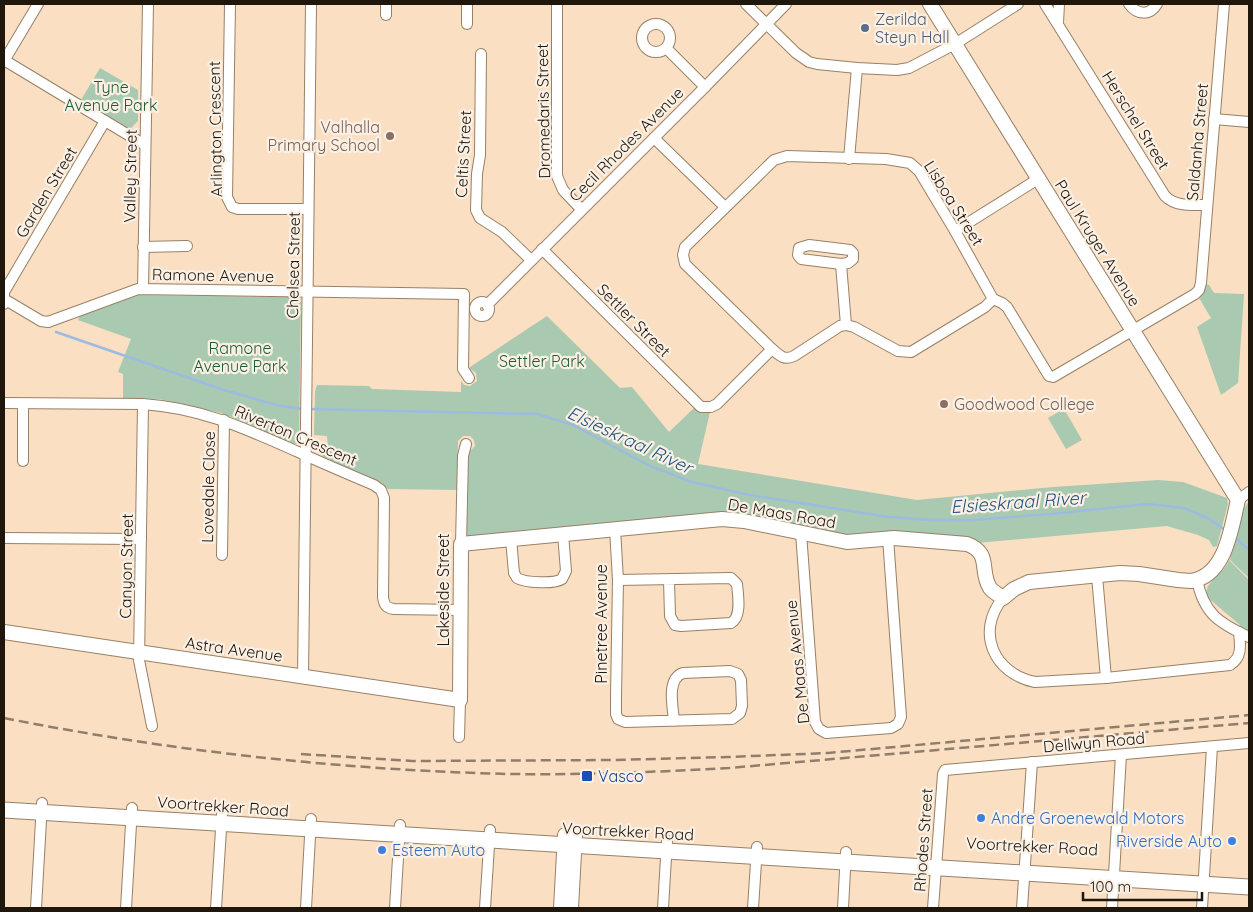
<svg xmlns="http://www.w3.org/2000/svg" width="1253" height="912" font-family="Quicksand,sans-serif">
<rect width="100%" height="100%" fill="#fadfc3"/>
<g fill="#a9c9b1">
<path d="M100 68 138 90V121L130 129 81 100Z"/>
<path d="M1204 284 1209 285 1214 293 1244 294 1238 383 1221 395 1197 327 1211 318 1198 296Z"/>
<path d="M139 295 297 297 301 299 299 444H294L221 413 159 399 123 398V374L118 372 131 339 78 320 80 316Z"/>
<path d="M547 316 620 388 632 387 669 432 695 407 710 412 698 464 917 500 1053 487 1158 480 1183 482 1227 498 1228 504 1217 546 1213 547 1209 540 1198 535 1167 526 977 543 857 538 742 517 466 538 468 453 475 446 474 440 470 436H463L458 441 457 490 388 489 382 483 323 457 321 447H328L327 436 314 435 315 391 317 385 369 386 372 389 461 392V381L464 385 470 386 477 381 476 373 470 369V367Z"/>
<path d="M1064 409 1082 440 1066 449 1048 418Z"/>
<path d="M1249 502V578L1230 560C1234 544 1237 512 1249 502Z"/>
<path d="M1229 560 1249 580V634L1239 628 1240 625 1207 597C1203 581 1223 577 1229 560Z"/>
</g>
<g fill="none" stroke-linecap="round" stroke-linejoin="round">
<g stroke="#9bbce0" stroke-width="2.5">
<path d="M56 332 224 390 280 406 303 409"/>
<path d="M308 409 537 414 573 425 650 466 692 482 749 495 889 517 931 520H973L1051 514 1147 504 1184 508 1208 518 1225 530"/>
<path d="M1234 536 1249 550"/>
</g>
<g stroke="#988066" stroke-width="12">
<g id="street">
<path d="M230 4 227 197 232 207 238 209H308"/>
<path d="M557 4V176L563 190 581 209"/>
<path d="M746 4 796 53 809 62 817 64 857 68 897 70 909 68 955 44 1018 4"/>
<path d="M1045 4 1165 196C1176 207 1192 205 1207 205"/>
<path d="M1129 4C1137 15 1150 16 1157 4"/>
<path d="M386 15V4"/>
<path d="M1058 23 1059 4"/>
<circle cx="656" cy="38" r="14"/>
<path d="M467 24V4"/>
<path d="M666 48 705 87"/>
<path d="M481 54 480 155 477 174 476 210 480 218 502 232 531 260"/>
<path d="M4 60 145 145"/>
<path d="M4 61 38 4"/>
<path d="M1214 119 1249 122"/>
<path d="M654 138 725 207"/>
<path d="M849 159 857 68"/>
<path d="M955 231 1038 179"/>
<path d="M809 245 850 250 853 253V259L848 263 841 264 801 259 798 255 799 248Z"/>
<path d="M143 247 187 246"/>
<path d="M542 249 701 407H711L717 404 772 349"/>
<path d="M841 264 846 325"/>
<path d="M143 289 148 4"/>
<path d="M4 299 41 321 48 322 138 289 464 294 463 369 469 378"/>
<path d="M993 299 985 307 911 352 898 351 854 327 846 325 840 326 794 356C784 361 779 355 772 349L685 264 683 255 685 247 774 160 787 156 886 159 910 163 919 171 955 231 993 299 1002 303 1007 307 1049 376 1053 377 1195 294 1199 290 1201 283 1224 4"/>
<circle cx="482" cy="309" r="7"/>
<path d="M4 304V292L105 121"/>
<path d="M487 305 705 87 786 4"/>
<path d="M4 403 143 404C201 408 244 428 296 451 322 463 348 474 374 485L381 490 384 498 383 597C384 605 386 608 394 609L461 610"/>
<path d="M143 404 139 660 152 726"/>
<path d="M23 461V404"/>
<path d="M1238 500 1249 492"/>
<path d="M615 529 618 580 616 697V714L618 719 625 722 732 719 740 713 742 706 741 680 738 674 730 671 683 673C666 679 673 707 674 721"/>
<path d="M801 533 815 722 819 729 826 733 891 728 898 724 901 717 888 538"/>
<path d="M4 538 141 539"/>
<path d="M511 539 514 573 517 578C525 583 555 584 562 579L566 571 563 534"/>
<path d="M461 544 463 456 466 444"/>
<path d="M222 555 224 420"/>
<path d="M1097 576 1106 678"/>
<path d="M618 580 731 578 737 584C738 595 742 617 731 623L681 626 675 625 670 616 669 580"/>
<path d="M1197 580C1204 614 1219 623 1249 637"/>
<path d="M1003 598C975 632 994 674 1035 682L1106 678 1230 665C1243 657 1240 644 1239 632"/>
<path d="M303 677 311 4"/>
<path d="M459 737 460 700"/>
<path d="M36 908 42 803"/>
<path d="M126 908 132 808"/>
<path d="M216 908 222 814"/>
<path d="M306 908 311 819"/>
<path d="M395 908 400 825"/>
<path d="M485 908 490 830"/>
<path d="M663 908 667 841"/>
<path d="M753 908 757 847"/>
<path d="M843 908 846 852"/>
<path d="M933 908 943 774 945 770 1249 743"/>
<path d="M1022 908 1032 762"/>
<path d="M1112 908 1121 755"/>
<path d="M1202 908 1212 747"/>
</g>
</g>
<g stroke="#988066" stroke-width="16">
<g id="secondary">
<path d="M4 632 460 700 461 544 722 519 744 521 847 542 894 538 967 544C992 553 979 571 990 588 993 592 999 595 1003 598L1014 589 1029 582 1120 573 1139 574 1178 580 1191 581C1226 576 1231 528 1238 500L930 4"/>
<path d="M561 908 565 835"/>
<path d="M571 908 575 835"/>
</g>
</g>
<g stroke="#988066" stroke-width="17">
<path id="primary" d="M4 810 1249 887"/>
</g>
<use href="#street" stroke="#fff" stroke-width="10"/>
<use href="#secondary" stroke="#fff" stroke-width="14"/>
<use href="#primary" stroke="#fff" stroke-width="15"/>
<g stroke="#907e6b" stroke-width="2.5" stroke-dasharray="10 5" stroke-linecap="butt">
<path d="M4 718C171 751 340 770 510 774 583 775 657 772 729 768L1249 723"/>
<path d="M301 754 412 761 614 760 728 757 828 753 1249 715"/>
</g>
</g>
<circle fill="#5c6f8a" stroke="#fbf0e4" stroke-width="2" cx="865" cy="28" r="5"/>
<g fill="#8d6e63" stroke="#fbf0e4" stroke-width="2">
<circle cx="390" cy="136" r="5"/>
<circle cx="944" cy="404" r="5"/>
</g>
<rect fill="#1a4fb4" stroke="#fbf0e4" stroke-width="2" x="581" y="770" width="12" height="12" rx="2.5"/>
<g fill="#3f7fe0" stroke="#fbf0e4" stroke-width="2">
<circle cx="981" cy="818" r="5"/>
<circle cx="1232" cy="841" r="5"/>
<circle cx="382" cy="850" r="5"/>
</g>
<g text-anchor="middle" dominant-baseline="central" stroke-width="4.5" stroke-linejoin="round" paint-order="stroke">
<g font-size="16" fill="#4e5e75" stroke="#fbf0e4" text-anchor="start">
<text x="875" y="19">Zerilda<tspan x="875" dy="18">Steyn Hall</tspan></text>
</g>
<g font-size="16" fill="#1c5c35" stroke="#fbf0e4">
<text x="111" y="87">Tyne<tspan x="111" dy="18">Avenue Park</tspan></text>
<text x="240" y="348">Ramone<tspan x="240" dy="18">Avenue Park</tspan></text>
<text x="542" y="361">Settler Park</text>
</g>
<g font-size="16" fill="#1f160c" stroke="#fbf0e4">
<text transform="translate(543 111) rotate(-91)">Dromedaris Street</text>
<text transform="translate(1136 120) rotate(58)">Herschel Street</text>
<text transform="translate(215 129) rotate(-91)">Arlington Crescent</text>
<text transform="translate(1197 142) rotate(-85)">Saldanha Street</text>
<text transform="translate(626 144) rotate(-45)">Cecil Rhodes Avenue</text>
<text transform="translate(463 154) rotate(-87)">Celtis Street</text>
<text transform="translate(130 176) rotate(-89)">Valley Street</text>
<text transform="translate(46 192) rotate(-59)">Garden Street</text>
<text transform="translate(954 203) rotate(58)">Lisboa Street</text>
<text transform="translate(1098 243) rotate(58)">Paul Kruger Avenue</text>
<text transform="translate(293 265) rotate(-89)">Chelsea Street</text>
<text transform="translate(213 275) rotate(1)">Ramone Avenue</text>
<text transform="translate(634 320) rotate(45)">Settler Street</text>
<text transform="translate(296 435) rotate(23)">Riverton Crescent</text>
<text transform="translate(208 487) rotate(-89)">Lovedale Close</text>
<text transform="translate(782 513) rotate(10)">De Maas Road</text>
<text transform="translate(126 566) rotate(-89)">Canyon Street</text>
<text transform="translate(443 590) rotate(-90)">Lakeside Street</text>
<text transform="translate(601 624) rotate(-90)">Pinetree Avenue</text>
<text transform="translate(234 649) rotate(8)">Astra Avenue</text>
<text transform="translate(797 662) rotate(-96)">De Maas Avenue</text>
<text transform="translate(1094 742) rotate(-5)">Dellwyn Road</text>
<text transform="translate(223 806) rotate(4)">Voortrekker Road</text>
<text transform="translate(628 831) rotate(3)">Voortrekker Road</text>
<text transform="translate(923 840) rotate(-86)">Rhodes Street</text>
<text transform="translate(1032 846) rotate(3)">Voortrekker Road</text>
</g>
<g font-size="16" fill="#785e54" stroke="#fbf0e4" text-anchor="end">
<text x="380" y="127">Valhalla<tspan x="380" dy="18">Primary School</tspan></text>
<text x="954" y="404" text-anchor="start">Goodwood College</text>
</g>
<g font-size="16" fill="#164399" stroke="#fbf0e4" text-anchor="start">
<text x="598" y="776">Vasco</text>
</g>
<g font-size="16" fill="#366cbe" stroke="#fbf0e4" text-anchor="start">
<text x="991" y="818">Andre Groenewald Motors</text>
<text x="1222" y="841" text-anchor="end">Riverside Auto</text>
<text x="392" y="850">Esteem Auto</text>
</g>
<g font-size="18" font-style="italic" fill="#215280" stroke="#fbf0e4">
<text transform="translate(630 440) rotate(25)">Elsieskraal River</text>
<text transform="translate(1018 502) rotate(-4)">Elsieskraal River</text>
</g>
</g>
<rect width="1253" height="912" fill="none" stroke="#1f160c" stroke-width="10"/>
<path d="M1083 892v8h119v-8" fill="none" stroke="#1f160c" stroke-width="2.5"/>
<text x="1090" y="892" font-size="15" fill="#1f160c" stroke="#fbf0e4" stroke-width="4" paint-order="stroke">100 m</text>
</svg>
